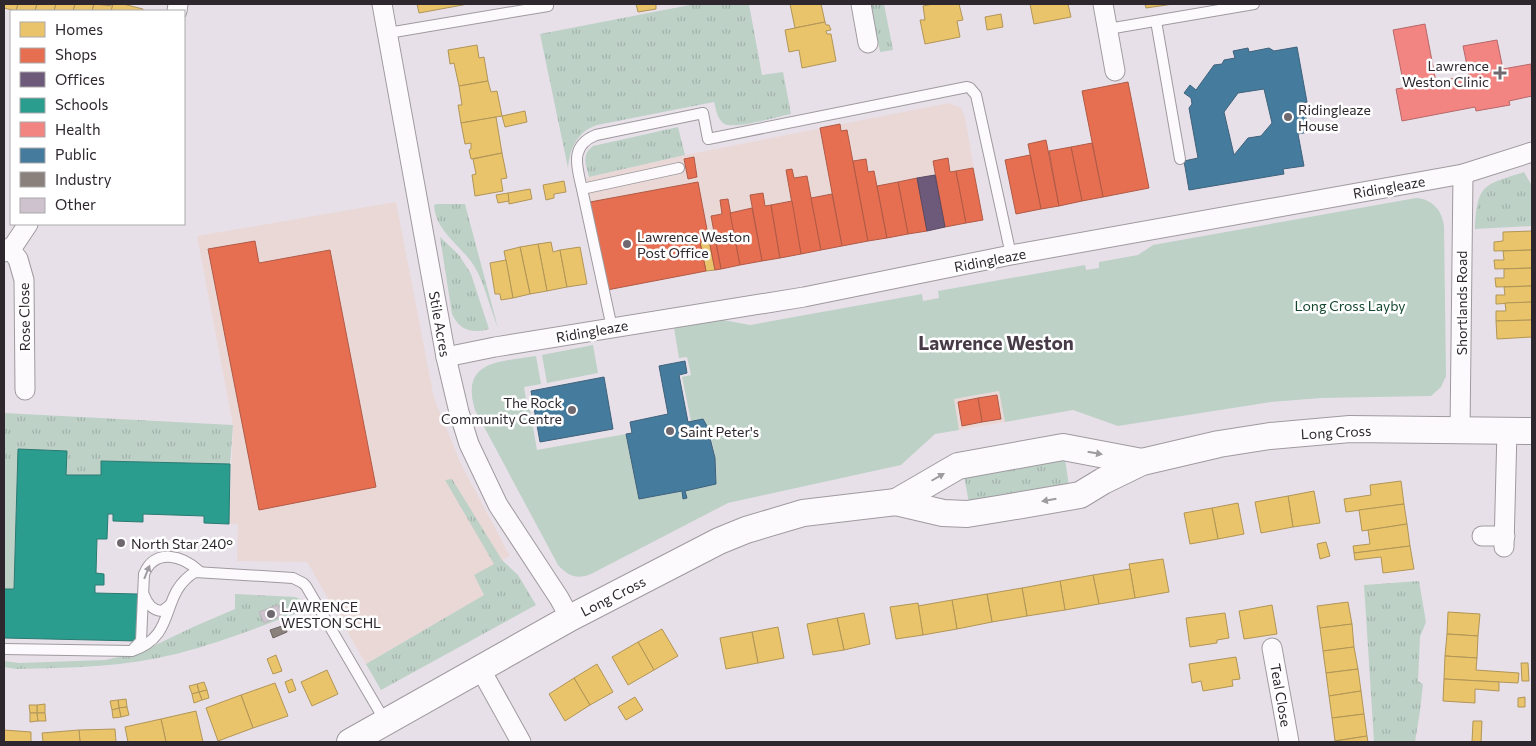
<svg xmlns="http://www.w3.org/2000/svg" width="1536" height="746" font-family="Commissioner,sans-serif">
<defs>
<pattern id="grass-tufts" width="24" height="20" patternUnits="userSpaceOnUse" patternTransform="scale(1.25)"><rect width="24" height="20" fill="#bdd1c7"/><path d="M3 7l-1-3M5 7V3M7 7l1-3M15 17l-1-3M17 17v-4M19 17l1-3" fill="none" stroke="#a3b3ab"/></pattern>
</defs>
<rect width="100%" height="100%" fill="#e8e0e8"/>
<g fill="#ead8d7">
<path d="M949 103 961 108 965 117 983 220 607 290 586 178 685 155Z"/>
<path d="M396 202 434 398 461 464 510 556 494 564 484 595 366 664 307 562 237 561 238 524H229L233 425 197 236Z"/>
<path d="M1000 391 1005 422 959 430 954 399Z"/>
</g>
<g fill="url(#grass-tufts)" fill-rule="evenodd">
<path d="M695 4H749L762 75 783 72 791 114C779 116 731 131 723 123 717 118 716 109 714 102L597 125C577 132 570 148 568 168L540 34Z"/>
<path d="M871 4H884L893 50 880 52Z"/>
<path d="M678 127 685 155 589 177C586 164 581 155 593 146Z"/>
<path d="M1524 172 1532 186V226L1475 229C1477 183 1484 185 1524 172Z"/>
<path d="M465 204 498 328C491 310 486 290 478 273 466 247 436 235 434 205L437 204Z"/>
<path d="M440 237 459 255 471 274 489 329C472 334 459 330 452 314Z"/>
<path d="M4 413 233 425 230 464 102 461 101 475H66V451L18 449V468H4Z"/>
<path d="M1065 459 1069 486 969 503 964 476Z"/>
<path d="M452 479 502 560 518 575 536 605 381 690 366 664 484 595 474 575 494 564 445 480Z"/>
<path d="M1419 581 1426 622 1420 637 1418 681 1423 684 1420 711 1415 742H1374L1364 585Z"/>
<path d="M235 594 295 597 300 599 306 610C263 625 220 643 176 654 124 667 70 668 16 669L4 667V661L19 663 105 660 141 652 193 627 235 609ZM278 605 282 616 264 623 259 612Z"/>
</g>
<g fill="#bdd1c7">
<path d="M1416 198C1432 199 1442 210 1444 226L1446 376 1441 387 1431 396 1321 398 1271 402 1118 426 1073 410 1005 422 999 391 954 399 959 430 935 434 901 465 728 503 591 574C577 580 568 576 558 565L475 410C460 360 500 362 536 356L541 384 524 387 527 404H529L537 450 626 434 639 499 682 491 684 499 687 498 685 491 716 484C717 462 714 439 703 419L691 421 682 377 691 375 687 357 679 358 674 328 723 320 750 325 922 294 923 301 939 298 938 291 1085 265 1086 270 1099 268V262L1138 255 1153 245Z"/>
<path d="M593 345 598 373 547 383 542 355Z"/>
<path d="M4 468H18L14 589H4Z"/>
</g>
<g fill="#e9c46a" stroke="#b19558">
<path d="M4 4H18L16 11 4 8Z"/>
<path d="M18 4H37L35 11H16Z"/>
<path d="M37 4H56L54 11H35Z"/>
<path d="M56 4H75L73 11H54Z"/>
<path d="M75 4H94L92 11H73Z"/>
<path d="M94 4 113 6 111 11H92Z"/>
<path d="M113 4H123L143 9V11H111Z"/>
<path d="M417 4H468L419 13Z"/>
<path d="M636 4H656V9L638 12Z"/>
<path d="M790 4H821L825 22 795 28Z"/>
<path d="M933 4H959L963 20 957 21 960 37 925 44 920 20H925L923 6Z"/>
<path d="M1030 4H1068L1071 17 1034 24Z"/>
<path d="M1145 4H1173L1146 8Z"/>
<path d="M1001 14 1003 27 987 30 985 17Z"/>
<path d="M825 22 826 25H829L831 30 826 31 827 34H831L836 61 802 68 799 50 789 52 785 30Z"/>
<path d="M477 45 479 58 484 57 488 81 459 86 454 63 450 64 448 50Z"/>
<path d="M488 81 491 92 497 91 502 116 461 123 458 105H462L459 86Z"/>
<path d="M525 111 527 122 505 127 502 116Z"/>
<path d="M496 117 502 153 471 159 469 150 471 149V143L465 144 461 123Z"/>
<path d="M502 153 507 178 501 179 503 191 475 196 472 175 476 174 473 159Z"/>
<path d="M564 181 566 192 554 194V198L546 200 543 185Z"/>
<path d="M530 189 532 199 509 204 508 193Z"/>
<path d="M508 193 509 201 498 203 496 195Z"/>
<path d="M1532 231V250L1494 251V242L1503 241V232Z"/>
<path d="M709 240 715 270 706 271 700 242Z"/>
<path d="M551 242 553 252 560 250 567 287 547 291 538 244Z"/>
<path d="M538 244 547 291 530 294 520 247Z"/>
<path d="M520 247 530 294 513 298 504 251Z"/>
<path d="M580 247 587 284 567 287 560 250Z"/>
<path d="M1532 250V268L1495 269 1494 260H1504L1503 251Z"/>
<path d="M506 260 513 298 501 300 500 294H495L490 263Z"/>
<path d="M1532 268V286L1496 287 1495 278H1504V269Z"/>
<path d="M1532 286V302L1496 304V295H1505L1504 287Z"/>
<path d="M1532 302V320L1496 321V311H1506L1505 303Z"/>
<path d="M1532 320V337L1497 339 1496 321Z"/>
<path d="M1401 481 1404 504 1346 512 1344 499 1371 495 1370 485Z"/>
<path d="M1314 491 1320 523 1293 527 1288 496Z"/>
<path d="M1288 496 1293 527 1261 533 1255 502Z"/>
<path d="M1238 503 1244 534 1218 539 1212 508Z"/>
<path d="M1404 504 1407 524 1362 531 1359 510Z"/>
<path d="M1212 508 1218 539 1190 544 1184 513Z"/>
<path d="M1407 524 1410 546 1354 553 1353 546 1370 544 1368 530Z"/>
<path d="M1326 542 1330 556 1320 559 1317 544Z"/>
<path d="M1410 546 1414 569 1383 573 1381 557 1355 560 1354 553Z"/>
<path d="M1163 559 1169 592 1135 598 1129 564Z"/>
<path d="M1130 569 1135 598 1099 604 1093 575Z"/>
<path d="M1093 575 1099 604 1065 610 1060 581Z"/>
<path d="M1060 581 1065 610 1027 616 1022 588Z"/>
<path d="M1022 588 1027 616 992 622 987 594Z"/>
<path d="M987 594 992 622 957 629 952 600Z"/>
<path d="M952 600 957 629 923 635 918 606Z"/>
<path d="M1348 602 1352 624 1320 628 1317 606Z"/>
<path d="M918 603 923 635 896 639 890 607Z"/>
<path d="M1272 605 1277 634 1244 639 1239 611Z"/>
<path d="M1448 612 1480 614 1478 636 1447 634Z"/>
<path d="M864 613 870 644 844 650 837 618Z"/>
<path d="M1225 613 1229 638 1217 640V643L1190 647 1186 618Z"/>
<path d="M837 618 844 650 813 655 807 624Z"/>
<path d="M1352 624 1354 647 1323 651 1320 628Z"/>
<path d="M778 627 784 658 758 663 752 632Z"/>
<path d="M662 629 678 656 654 670 638 642Z"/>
<path d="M752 632 758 663 726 669 720 638Z"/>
<path d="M1447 634 1478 636 1477 658 1445 656Z"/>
<path d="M638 642 654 670 628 685 612 657Z"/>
<path d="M1354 647 1358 669 1326 673 1323 651Z"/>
<path d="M276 655 282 671 273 674 267 659Z"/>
<path d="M1445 656 1477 658 1476 670 1519 673 1518 683 1444 679Z"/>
<path d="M1236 657 1240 679 1232 680 1233 686 1203 691 1201 681 1192 683 1189 664Z"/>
<path d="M1521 663H1528L1529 681H1522Z"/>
<path d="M597 664 613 692 590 705 574 678Z"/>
<path d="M1358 669 1361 691 1329 696 1326 673Z"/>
<path d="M327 670 338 694 312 706 301 682Z"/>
<path d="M574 678 590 705 565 721 549 694Z"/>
<path d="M292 679 296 690 289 693 285 682Z"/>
<path d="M1444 679 1499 682V691L1475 689V703L1443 701Z"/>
<path d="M204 682 207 690 199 692 197 684Z"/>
<path d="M275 683 288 716 253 728 241 695Z"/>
<path d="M197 684 199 692 192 694 189 686Z"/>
<path d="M207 690 209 698 202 700 199 692Z"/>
<path d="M1361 691 1364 714 1332 718 1329 696Z"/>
<path d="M199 692 202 700 194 703 192 694Z"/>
<path d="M241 695 253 728 218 741 206 708Z"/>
<path d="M635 697 643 710 626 720 618 707Z"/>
<path d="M1525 697V707H1518V698Z"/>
<path d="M126 699 127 707 119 708 118 700Z"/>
<path d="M118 700 119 708 112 710 110 701Z"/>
<path d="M45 704V713H37V705Z"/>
<path d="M29 705H37V713H30Z"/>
<path d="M127 707 129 715 121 717 119 708Z"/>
<path d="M119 708 121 717 113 718 112 710Z"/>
<path d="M196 711 203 742H166L161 719Z"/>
<path d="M30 713H37L38 721 30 722Z"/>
<path d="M37 713H45L46 721H38Z"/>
<path d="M1364 714 1367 736 1335 741 1332 718Z"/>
<path d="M161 719 166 742H128L125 727Z"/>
<path d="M1473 721H1482L1481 742H1472Z"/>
<path d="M115 729 116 742H80L79 730Z"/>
<path d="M4 730 31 732V742H4Z"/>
<path d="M79 730 80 742H43L42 733Z"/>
<path d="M1367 736 1368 742H1335V741Z"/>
</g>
<g fill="#e76f51" stroke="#b05a46">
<path d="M1128 82 1149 188 1103 197 1082 91Z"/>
<path d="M840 124 841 131 847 130 868 241 842 246 820 128Z"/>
<path d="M1046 140 1059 206 1041 209 1028 144Z"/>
<path d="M1092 143 1103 197 1082 201 1071 147Z"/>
<path d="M1071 147 1082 201 1059 206 1049 151Z"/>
<path d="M1030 155 1041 209 1016 214 1005 160Z"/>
<path d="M694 157 697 177 688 179 684 159Z"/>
<path d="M948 158 950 172 956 171 966 223 945 227 933 161Z"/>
<path d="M866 159 868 172 874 171 887 238 868 241 853 161Z"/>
<path d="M973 168 983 220 966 223 956 171Z"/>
<path d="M792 169 794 178 807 176 821 250 801 254 786 170Z"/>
<path d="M917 178 927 231 908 234 898 182Z"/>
<path d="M698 182 709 240 700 242 706 271 607 290 590 202Z"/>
<path d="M898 182 908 234 887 238 877 186Z"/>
<path d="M763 193 765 206 771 205 780 258 762 261 750 195Z"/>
<path d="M832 194 842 246 821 250 811 198Z"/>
<path d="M728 199 740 265 721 269 711 216 722 214 720 200Z"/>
<path d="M792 201 801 254 780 258 771 205Z"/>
<path d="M752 208 762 261 740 265 730 213Z"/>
<path d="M715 239 721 269 715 270 709 240Z"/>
<path d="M255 241 259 263 330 250 376 487 259 510 208 249Z"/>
<path d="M997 395 1001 419 982 422 978 398Z"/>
<path d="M978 398 982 422 962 426 958 402Z"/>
</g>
<path fill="#6d597a" stroke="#5a4a63" d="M935 175 945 227 927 231 917 178Z"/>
<path fill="#2a9d8f" stroke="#2b7a72" d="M18 449 67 451 66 475H101V461L230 464 229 524 204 523V516L143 514V522L113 521V514H108L107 539H97L96 573 104 574V585H95V593L138 594 137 641 4 638V589H14Z"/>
<path fill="#f28482" stroke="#b76869" d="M1425 24 1436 82 1469 75 1463 46 1497 40 1503 69 1531 64 1532 96 1509 101 1510 105 1476 111 1475 107 1402 121 1396 89 1414 86 1413 79 1403 81 1393 30Z"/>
<g fill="#457b9d" stroke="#3e627c" fill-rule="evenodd">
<path d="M1297 47 1307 102 1303 103 1309 132 1298 134 1304 166 1283 169 1284 174 1189 190 1184 161 1198 158 1189 108 1192 104 1191 98 1184 93 1190 85 1196 90 1214 65 1222 64 1224 60 1235 58 1233 51 1248 48 1249 52 1269 48 1274 51ZM1264 89 1272 123 1261 136 1248 138 1234 155 1224 112 1238 93Z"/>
<path d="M685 361 687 373 679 375 688 422 703 419 707 426 715 458 716 484 685 491 687 498 683 499 682 491 639 499 626 434 632 433 630 422 668 414 659 366Z"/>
<path d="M604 377 613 429 540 442 531 391Z"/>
</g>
<path fill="#8a817c" stroke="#6e6665" d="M285 625 287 632 273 638 270 630Z"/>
<path fill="#cec2cf" stroke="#bab4ba" d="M278 605 282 616 264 623 259 612Z"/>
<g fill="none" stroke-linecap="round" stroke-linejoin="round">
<g stroke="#9f9a9f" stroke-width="12">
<g id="lane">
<path d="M1156 21 1180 159"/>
<path d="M1108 29 1254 4"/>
<path d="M388 33 548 6"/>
<path d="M582 189C577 167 569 146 596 135L703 113 708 139 967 87 970 88 976 95 1011 255"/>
<path d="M612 328 582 189 679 168"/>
<path d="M144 595C147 603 153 611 162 611L170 605"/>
<path d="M134 648 141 641 144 574C155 547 183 556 199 571"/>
<path d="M4 649 132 651C179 635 158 595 195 572L293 578 303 583 306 586 385 721"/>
</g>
</g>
<g stroke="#9f9a9f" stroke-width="21">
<g id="street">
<path d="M382 4 446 357 459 412 469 444 498 505 559 598 570 618"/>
<path d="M861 4 868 43"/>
<path d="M1103 4 1115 71"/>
<path d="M177 11 178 4"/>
<path d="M10 249 18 259 24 280 25 390"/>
<path d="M4 252 14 245 28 224"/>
<path d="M446 357 495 347 804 297 1011 255 1463 174 1532 152"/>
<path d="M1460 431 1463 174"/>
<path d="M1482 536H1505"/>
<path d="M1504 547 1507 430"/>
<path d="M1272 648 1289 742"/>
<path d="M481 670 521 742"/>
</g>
</g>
<g stroke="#9f9a9f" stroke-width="28">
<g id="secondary">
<path d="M896 502 958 466 1063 447 1142 462"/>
<path d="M350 742 570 618 719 541 746 530 803 513 896 502 943 513 967 514 1004 508 1080 495 1103 481 1142 462 1219 444 1270 436 1350 429 1532 431"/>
</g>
</g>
<use href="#lane" stroke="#fcfafc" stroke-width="10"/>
<use href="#street" stroke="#fcfafc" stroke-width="19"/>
<use href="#secondary" stroke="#fcfafc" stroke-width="26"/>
</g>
<defs><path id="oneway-solid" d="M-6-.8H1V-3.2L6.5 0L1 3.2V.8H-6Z" transform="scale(1.25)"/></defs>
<g fill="#9f9c9f">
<use href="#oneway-solid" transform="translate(1095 453) rotate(10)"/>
<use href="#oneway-solid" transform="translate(938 477) rotate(-30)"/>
<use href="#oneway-solid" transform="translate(1049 500) rotate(170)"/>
<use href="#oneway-solid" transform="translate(147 572) rotate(-68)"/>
</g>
<g fill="#6f686f" stroke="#fff" stroke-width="2">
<path d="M1497.5 65.5h5v5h5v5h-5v5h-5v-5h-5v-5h5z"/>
<circle cx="1288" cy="117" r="5"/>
<circle cx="627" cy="244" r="5"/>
<circle cx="572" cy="410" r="5"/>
<circle cx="670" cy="431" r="5"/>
<circle cx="121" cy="543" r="5"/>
<circle cx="271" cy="614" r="5"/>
</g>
<g text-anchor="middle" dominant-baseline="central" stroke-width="5" stroke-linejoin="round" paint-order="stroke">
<g font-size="14" fill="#2e282e" stroke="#fff" text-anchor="start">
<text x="1489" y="65" text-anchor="end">Lawrence<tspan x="1489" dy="16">Weston Clinic</tspan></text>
<text x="1298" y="109">Ridingleaze<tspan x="1298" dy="16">House</tspan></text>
<text x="637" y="236">Lawrence Weston<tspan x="637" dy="16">Post Office</tspan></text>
<text x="562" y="402" text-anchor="end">The Rock<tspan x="562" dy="16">Community Centre</tspan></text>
<text x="680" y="431">Saint Peter's</text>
<text x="131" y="543">North Star 240°</text>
<text x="281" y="606">LAWRENCE<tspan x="281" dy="16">WESTON SCHL</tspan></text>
</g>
<g font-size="14" fill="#2e282e" stroke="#fff">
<text transform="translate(1389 187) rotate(-10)">Ridingleaze</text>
<text transform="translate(990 260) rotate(-11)">Ridingleaze</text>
<text transform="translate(1461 303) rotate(-90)">Shortlands Road</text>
<text transform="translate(24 317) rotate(-91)">Rose Close</text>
<text transform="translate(440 324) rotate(80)">Stile Acres</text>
<text transform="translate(592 331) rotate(-10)">Ridingleaze</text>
<text transform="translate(1336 432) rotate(-3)">Long Cross</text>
<text transform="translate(613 596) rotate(-27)">Long Cross</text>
<text transform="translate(1281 695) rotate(80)">Teal Close</text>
</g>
<g font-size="14" fill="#13462d" stroke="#fff">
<text x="1350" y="305">Long Cross Layby</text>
</g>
<g font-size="19" font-weight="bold" fill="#473b48" stroke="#fff">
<text x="996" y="342">Lawrence Weston</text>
</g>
</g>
<rect width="1536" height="746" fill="none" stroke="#2e282e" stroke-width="10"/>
<rect x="10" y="10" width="175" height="215" fill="#ffffff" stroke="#aba9ab"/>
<rect x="20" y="22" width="25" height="15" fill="#e9c46a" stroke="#aba9ab"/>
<text x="55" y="35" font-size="15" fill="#2e282e">Homes</text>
<rect x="20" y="48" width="25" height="15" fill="#e76f51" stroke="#aba9ab"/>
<text x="55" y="60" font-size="15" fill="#2e282e">Shops</text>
<rect x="20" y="72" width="25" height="15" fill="#6d597a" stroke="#aba9ab"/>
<text x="55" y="85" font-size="15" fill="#2e282e">Offices</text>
<rect x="20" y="98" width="25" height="15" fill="#2a9d8f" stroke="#aba9ab"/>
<text x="55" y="110" font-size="15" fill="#2e282e">Schools</text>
<rect x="20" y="122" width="25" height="15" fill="#f28482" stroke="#aba9ab"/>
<text x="55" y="135" font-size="15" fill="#2e282e">Health</text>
<rect x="20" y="148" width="25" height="15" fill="#457b9d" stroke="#aba9ab"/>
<text x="55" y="160" font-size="15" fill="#2e282e">Public</text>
<rect x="20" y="172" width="25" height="15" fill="#8a817c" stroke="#aba9ab"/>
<text x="55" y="185" font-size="15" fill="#2e282e">Industry</text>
<rect x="20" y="198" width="25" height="15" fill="#cec2cf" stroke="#aba9ab"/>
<text x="55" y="210" font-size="15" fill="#2e282e">Other</text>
</svg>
